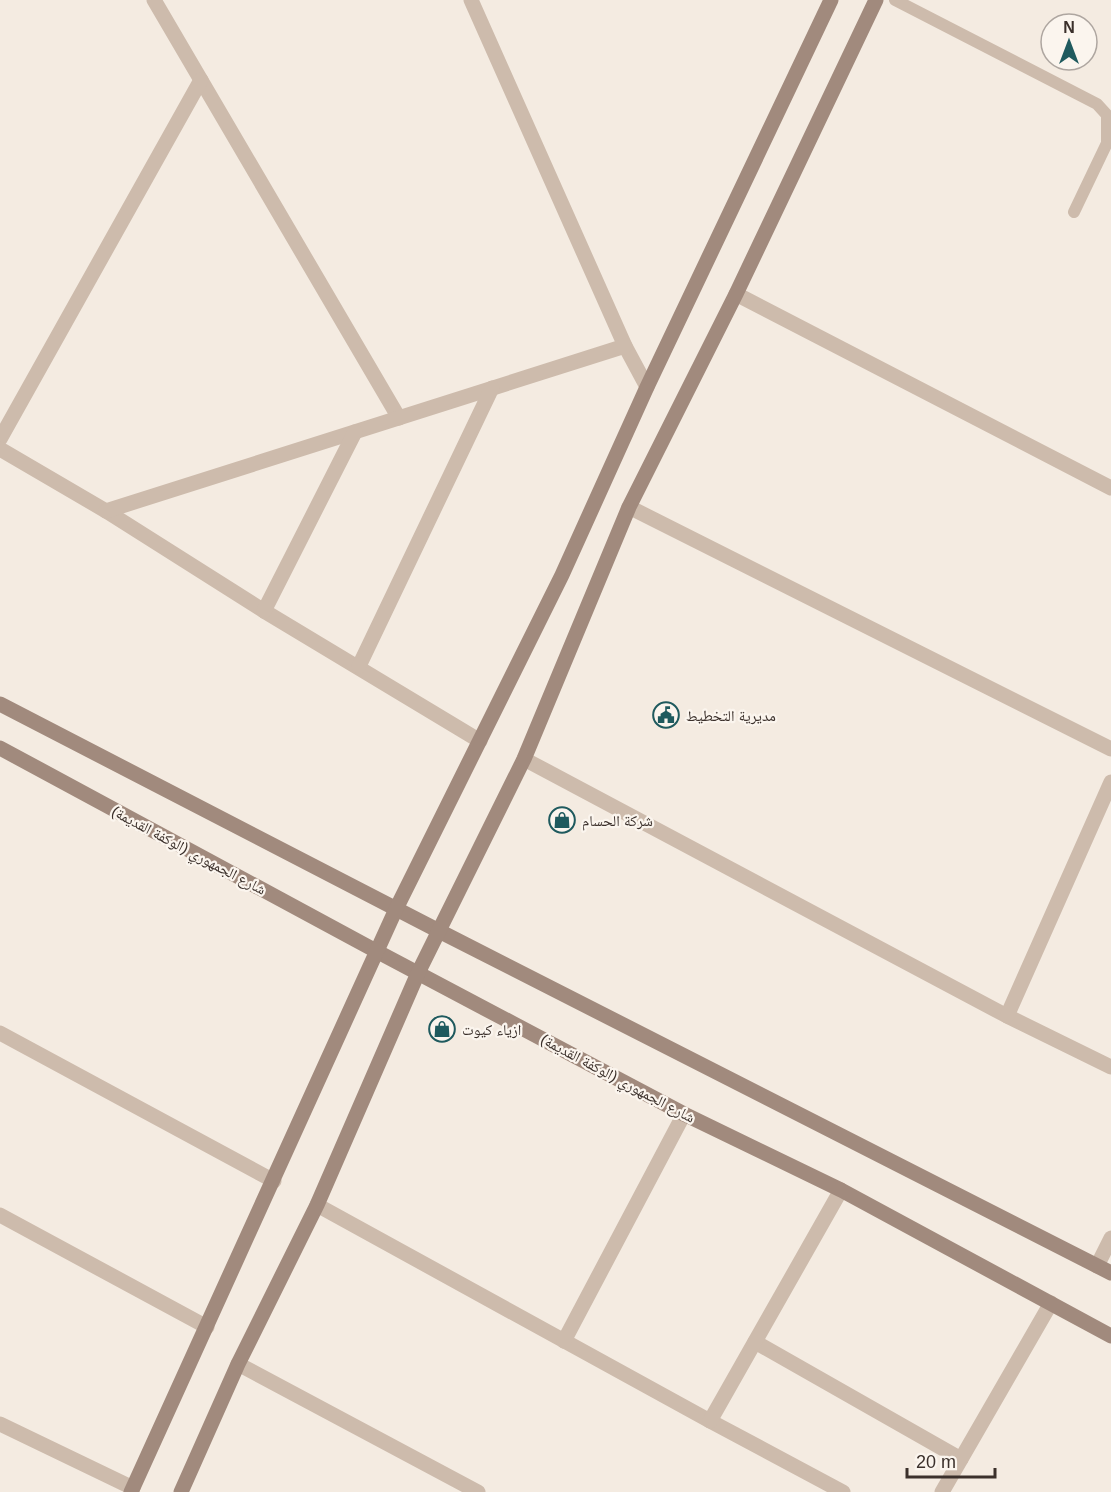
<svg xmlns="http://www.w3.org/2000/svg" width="1111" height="1492" font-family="Helvetica,'Noto Naskh Arabic',sans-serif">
<rect width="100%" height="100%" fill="#f4ebe1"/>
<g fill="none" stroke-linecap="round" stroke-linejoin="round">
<path stroke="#cdbbac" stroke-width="12" d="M895 0 1097 104 1107 115V143L1074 212"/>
<g stroke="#cdbbac" stroke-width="15">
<path d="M154 0 399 418"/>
<path d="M471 0 625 346 647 387"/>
<path d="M736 294 1111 488"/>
<path d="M0 439 201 80"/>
<path d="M0 449 106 511 264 611 480 741"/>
<path d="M629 507 1111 749"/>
<path d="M106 511 625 346"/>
<path d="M264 611 355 432"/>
<path d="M359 666 492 388"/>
<path d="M524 759 1007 1016 1111 1067"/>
<path d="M1007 1016 1111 782"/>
<path d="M0 1033 274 1181"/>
<path d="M317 1205 710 1421 843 1492"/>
<path d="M0 1215 207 1327"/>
<path d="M1097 1266 1111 1238"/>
<path d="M564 1341 684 1114"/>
<path d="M755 1342 961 1459"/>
<path d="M238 1364 478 1492"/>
<path d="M710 1421 841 1190"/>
<path d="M0 1424 133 1488"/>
<path d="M942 1492 1051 1303"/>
</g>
<g stroke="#a18a7d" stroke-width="15">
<path d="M0 704 439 931 1111 1273"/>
<path d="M0 748 378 952 684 1114 841 1190 1111 1336"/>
<path d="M131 1492 396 909 562 575 647 387 831 0"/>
<path d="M181 1492 238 1364 317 1205 418 973 524 759 629 507 736 294 876 0"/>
</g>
</g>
<defs>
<g id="civic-ring" transform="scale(1.35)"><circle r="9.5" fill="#fbf5ee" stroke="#1f5a5e" stroke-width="1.5"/><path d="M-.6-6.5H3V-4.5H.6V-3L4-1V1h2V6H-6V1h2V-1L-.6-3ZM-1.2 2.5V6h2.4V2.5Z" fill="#1f5a5e"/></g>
<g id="shop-ring" transform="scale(1.35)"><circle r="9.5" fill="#fbf5ee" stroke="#1f5a5e" stroke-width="1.5"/><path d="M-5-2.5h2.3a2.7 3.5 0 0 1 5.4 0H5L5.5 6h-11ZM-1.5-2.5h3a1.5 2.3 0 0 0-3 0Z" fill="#1f5a5e"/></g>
</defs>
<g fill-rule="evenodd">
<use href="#civic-ring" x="666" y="715"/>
<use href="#shop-ring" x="562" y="820"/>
<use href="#shop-ring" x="442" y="1029"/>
</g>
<g text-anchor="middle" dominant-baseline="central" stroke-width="4.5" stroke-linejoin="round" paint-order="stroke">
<g font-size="15" fill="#3b302b" stroke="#fbf5ee" text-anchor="start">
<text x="686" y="715">مديرية التخطيط</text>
<text x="582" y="820">شركة الحسام</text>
<text x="462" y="1029">ازياء كيوت</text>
</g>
<g font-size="15" fill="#3b302b" stroke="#fbf5ee">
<text transform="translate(189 850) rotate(28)">شارع الجمهوري (الوكفة القديمة)</text>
<text transform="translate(618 1078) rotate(28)">شارع الجمهوري (الوكفة القديمة)</text>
</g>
</g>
<g transform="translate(1069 42)"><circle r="28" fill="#fbf5ee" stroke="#aea6a0" stroke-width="1.5"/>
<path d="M0-4.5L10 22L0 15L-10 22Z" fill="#1f5a5e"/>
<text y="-9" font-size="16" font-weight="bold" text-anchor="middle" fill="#3b302b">N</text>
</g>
<path d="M907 1468v9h88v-9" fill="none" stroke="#3b302b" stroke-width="3"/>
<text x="916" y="1468" font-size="18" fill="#3b302b" stroke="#fbf5ee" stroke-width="4.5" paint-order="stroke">20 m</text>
</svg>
